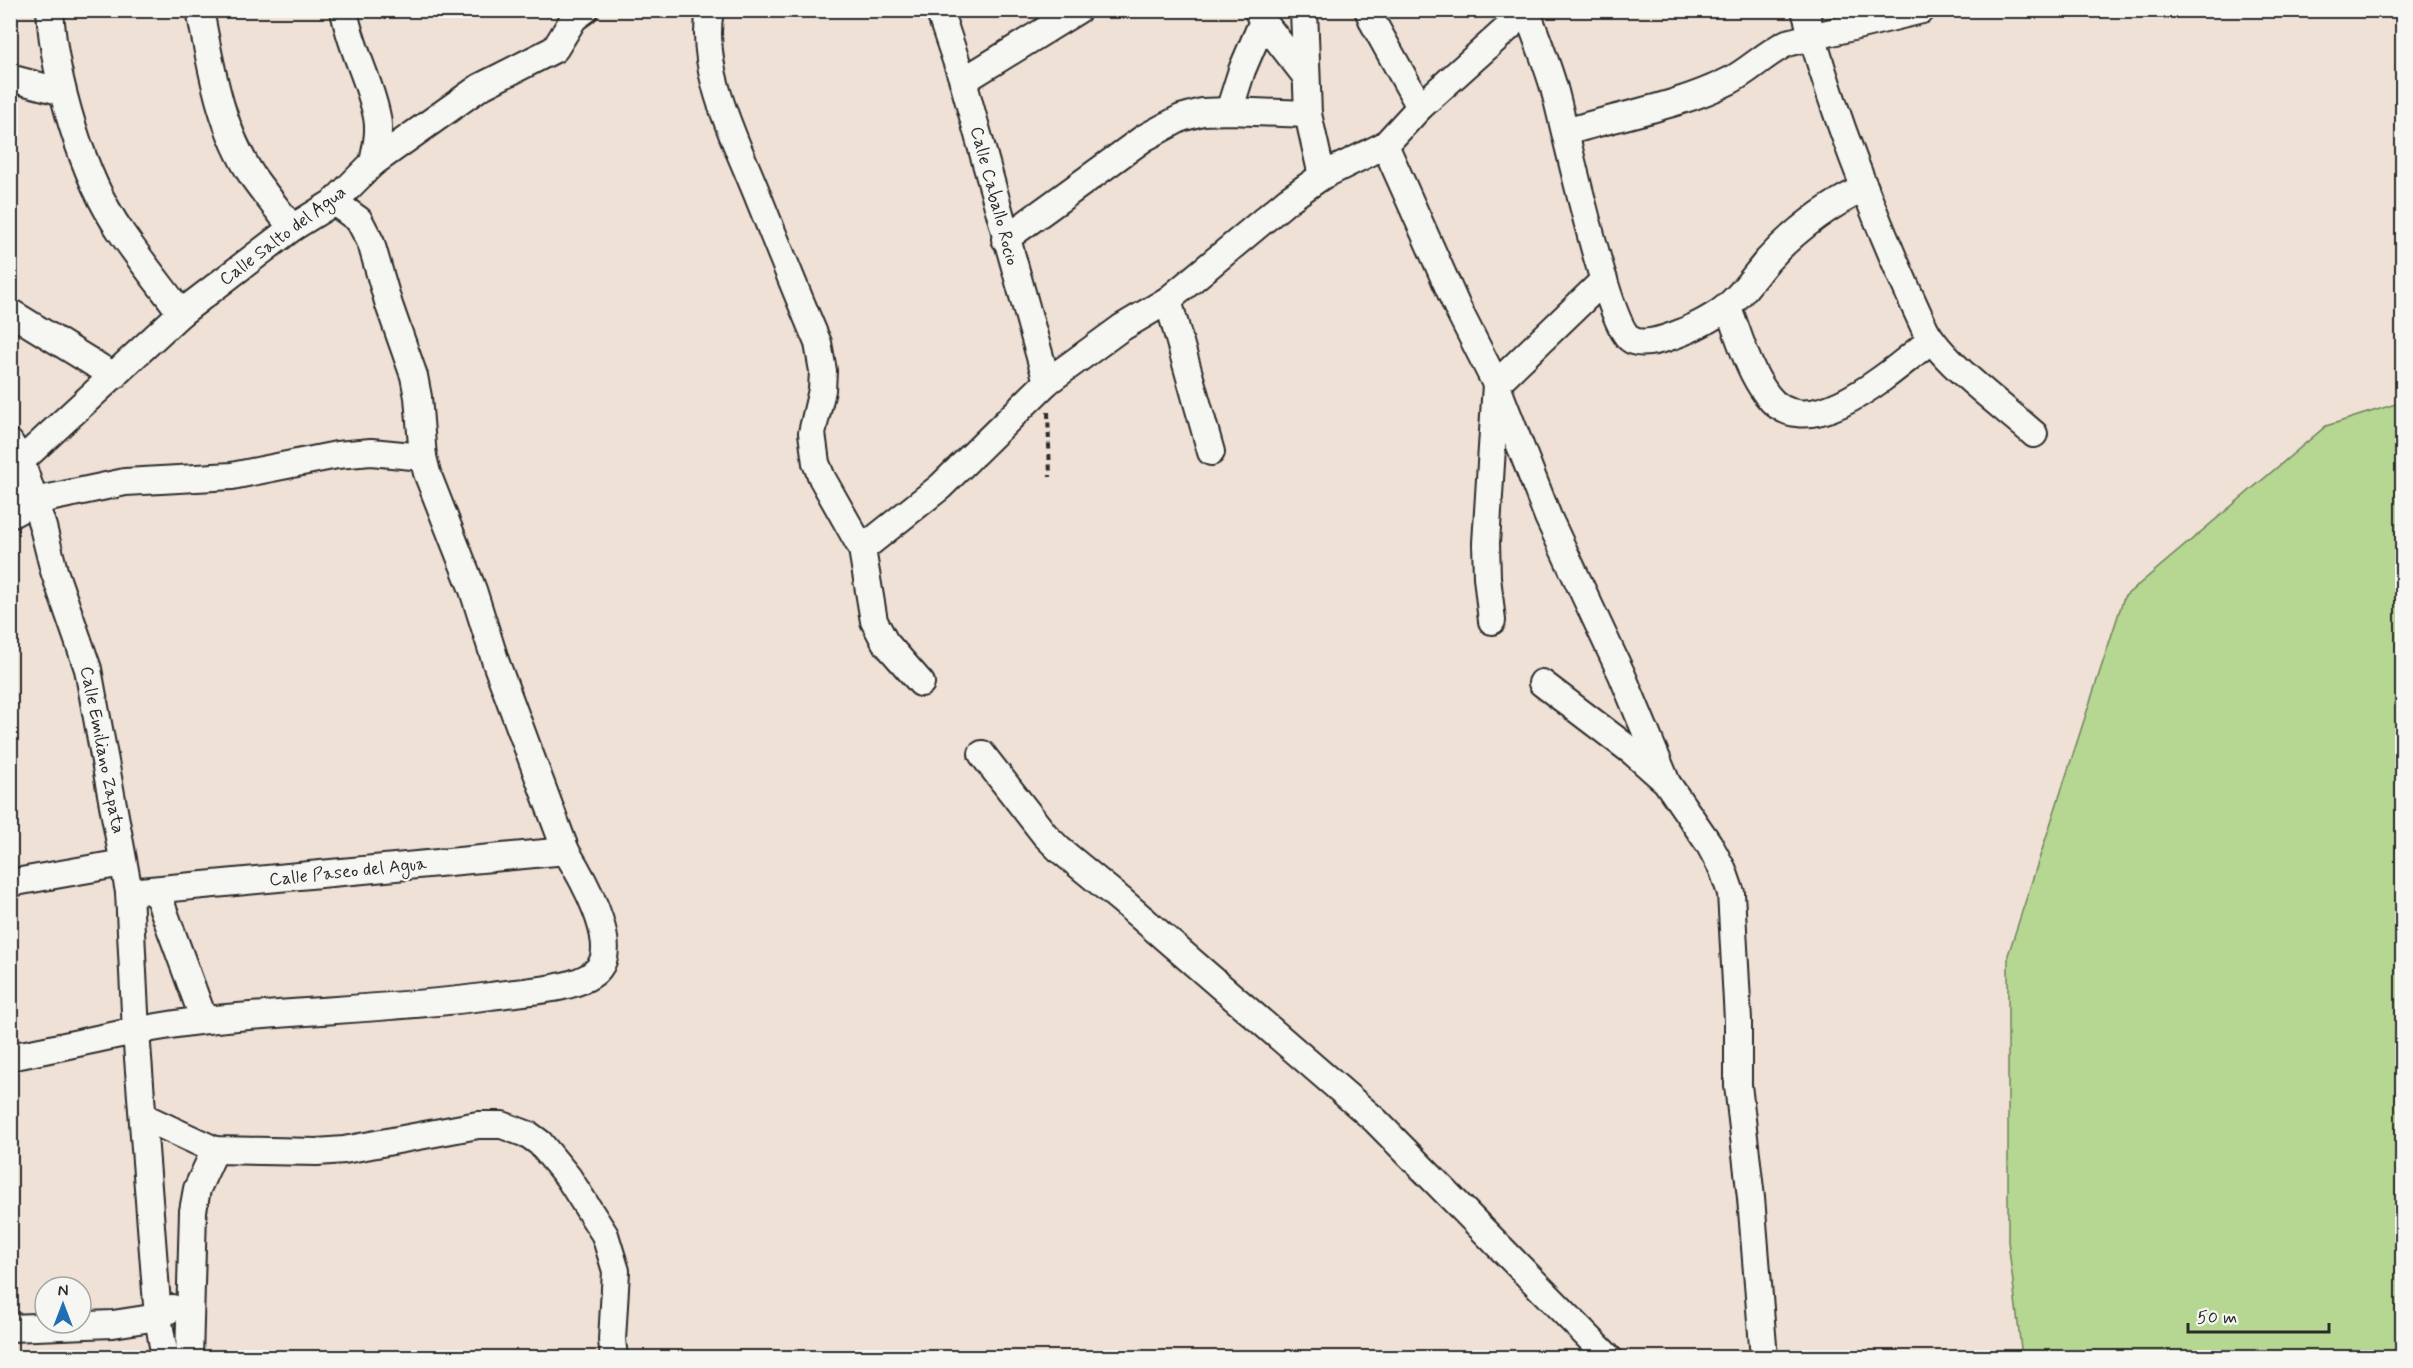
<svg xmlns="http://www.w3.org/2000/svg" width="2413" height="1368" font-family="Mynerve,sans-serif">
<rect width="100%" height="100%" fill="#f0e1d6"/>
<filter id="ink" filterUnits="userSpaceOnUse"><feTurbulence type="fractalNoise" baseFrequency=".0167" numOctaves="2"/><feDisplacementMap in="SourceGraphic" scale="12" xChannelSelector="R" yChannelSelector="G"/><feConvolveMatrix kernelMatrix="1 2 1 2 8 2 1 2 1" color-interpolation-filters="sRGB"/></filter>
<g filter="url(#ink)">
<path fill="#b5d791" stroke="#70815e" stroke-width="1.5" d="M2402 402V1357H2022L2008 1241V955L2124 597 2326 426Z"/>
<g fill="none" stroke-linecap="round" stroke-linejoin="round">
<g stroke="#2b2b2b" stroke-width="30">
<g id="minor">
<path d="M50 10C54 78 82 176 121 232 140 260 161 286 181 313"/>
<path d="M200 10C211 67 220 128 253 177 265 194 279 211 292 228"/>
<path d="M344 10C350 47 370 80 377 117 380 132 376 148 373 163"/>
<path d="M710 10C699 71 735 139 757 194 777 244 797 294 818 343L823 371 822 390 812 433 816 463 822 478 862 549 874 621 885 642 921 683"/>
<path d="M939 10 963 81 1047 382"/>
<path d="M1257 10 1263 21 1305 75"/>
<path d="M1304 10 1308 114 1322 176"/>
<path d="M1368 10 1374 24 1420 107"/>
<path d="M1526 10C1536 36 1546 61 1554 88 1565 128 1606 320 1630 339 1646 352 1698 326 1714 316 1736 303 1751 280 1767 261 1796 229 1827 206 1865 188"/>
<path d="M1805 10C1834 120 1878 227 1925 329 1944 364 2003 406 2034 434"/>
<path d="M10 78 63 92"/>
<path d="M963 81 1078 10"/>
<path d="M1229 111 1242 70 1263 21"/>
<path d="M1566 132C1620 115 1677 107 1729 81 1749 71 1766 53 1787 43L1922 10"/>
<path d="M1385 145 1458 309 1496 384 1548 517 1622 675 1667 783 1709 844 1723 870 1731 893 1738 1020V1085L1751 1198 1764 1358"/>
<path d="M1005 239 1144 138 1181 118 1202 112 1229 111 1308 114"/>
<path d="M1168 300 1211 452"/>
<path d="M1728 307C1739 336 1748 370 1767 395 1808 450 1895 368 1931 340"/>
<path d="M10 312 114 376"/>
<path d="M10 443 21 461 43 527 54 571 88 669 129 892 136 1032 158 1317 165 1358"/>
<path d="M21 461 181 313 292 228 334 202 373 163 480 87 555 49 574 18 585 10"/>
<path d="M10 515 35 501 125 482 232 476 337 455 371 452 423 457"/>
<path d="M862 549 940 487 1047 382 1121 328 1168 300 1288 200 1322 176 1385 145 1420 107 1509 27 1520 10"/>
<path d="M1492 621 1487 577 1486 543 1496 384 1604 280"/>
<path d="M1542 683 1634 753 1662 778"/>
<path d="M982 754 1045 835 1059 849 1121 900 1375 1120 1609 1358"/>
<path d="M10 883 123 863"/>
<path d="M156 890 204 1020"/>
<path d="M129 892 566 851"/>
<path d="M10 1057C75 1045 141 1027 207 1020 301 1010 397 1009 491 996 520 991 581 991 599 968 620 942 580 874 566 851L496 663 473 590 427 473 423 457 418 397 414 376 389 305 371 243 359 220 334 202"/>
<path d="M144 1117 215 1150 317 1152 344 1150 478 1125H502L529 1135 540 1143 568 1177 605 1235 616 1271 612 1340 614 1358"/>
<path d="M10 1328 113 1324 158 1317 172 1308"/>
<path d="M189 1358 193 1211 197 1189 215 1150"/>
</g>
</g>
<path stroke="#2b2b2b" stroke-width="4" stroke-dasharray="6 4.5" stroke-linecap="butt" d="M1048 412 1050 477"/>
<use href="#minor" stroke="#f6f6f2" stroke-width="26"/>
</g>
</g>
<g text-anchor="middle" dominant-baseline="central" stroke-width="4.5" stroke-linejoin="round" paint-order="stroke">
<g font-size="18" fill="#2b2b2b" stroke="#f6f6f2">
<text transform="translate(994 196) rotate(75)">Calle Caballo Rocio</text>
<text transform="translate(283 236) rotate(-37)">Calle Salto del Agua</text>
<text transform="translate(102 750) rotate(79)">Calle Emiliano Zapata</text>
<text transform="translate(348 872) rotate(-6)">Calle Paseo del Agua</text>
</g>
</g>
<rect width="2413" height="1368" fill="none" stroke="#f6f6f2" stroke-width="36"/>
<rect x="18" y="18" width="2377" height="1332" fill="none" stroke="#2b2b2b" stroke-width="2" filter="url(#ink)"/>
<g transform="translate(63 1305)"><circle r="28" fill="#f6f6f2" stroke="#a5a5a2" stroke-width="1.5"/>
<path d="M0-4.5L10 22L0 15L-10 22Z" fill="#1f6fb2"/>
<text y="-9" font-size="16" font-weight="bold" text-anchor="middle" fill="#2b2b2b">N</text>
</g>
<path d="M2188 1323v9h141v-9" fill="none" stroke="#2b2b2b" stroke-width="3"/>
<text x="2197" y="1323" font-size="18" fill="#2b2b2b" stroke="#f6f6f2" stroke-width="4.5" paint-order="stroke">50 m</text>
</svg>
